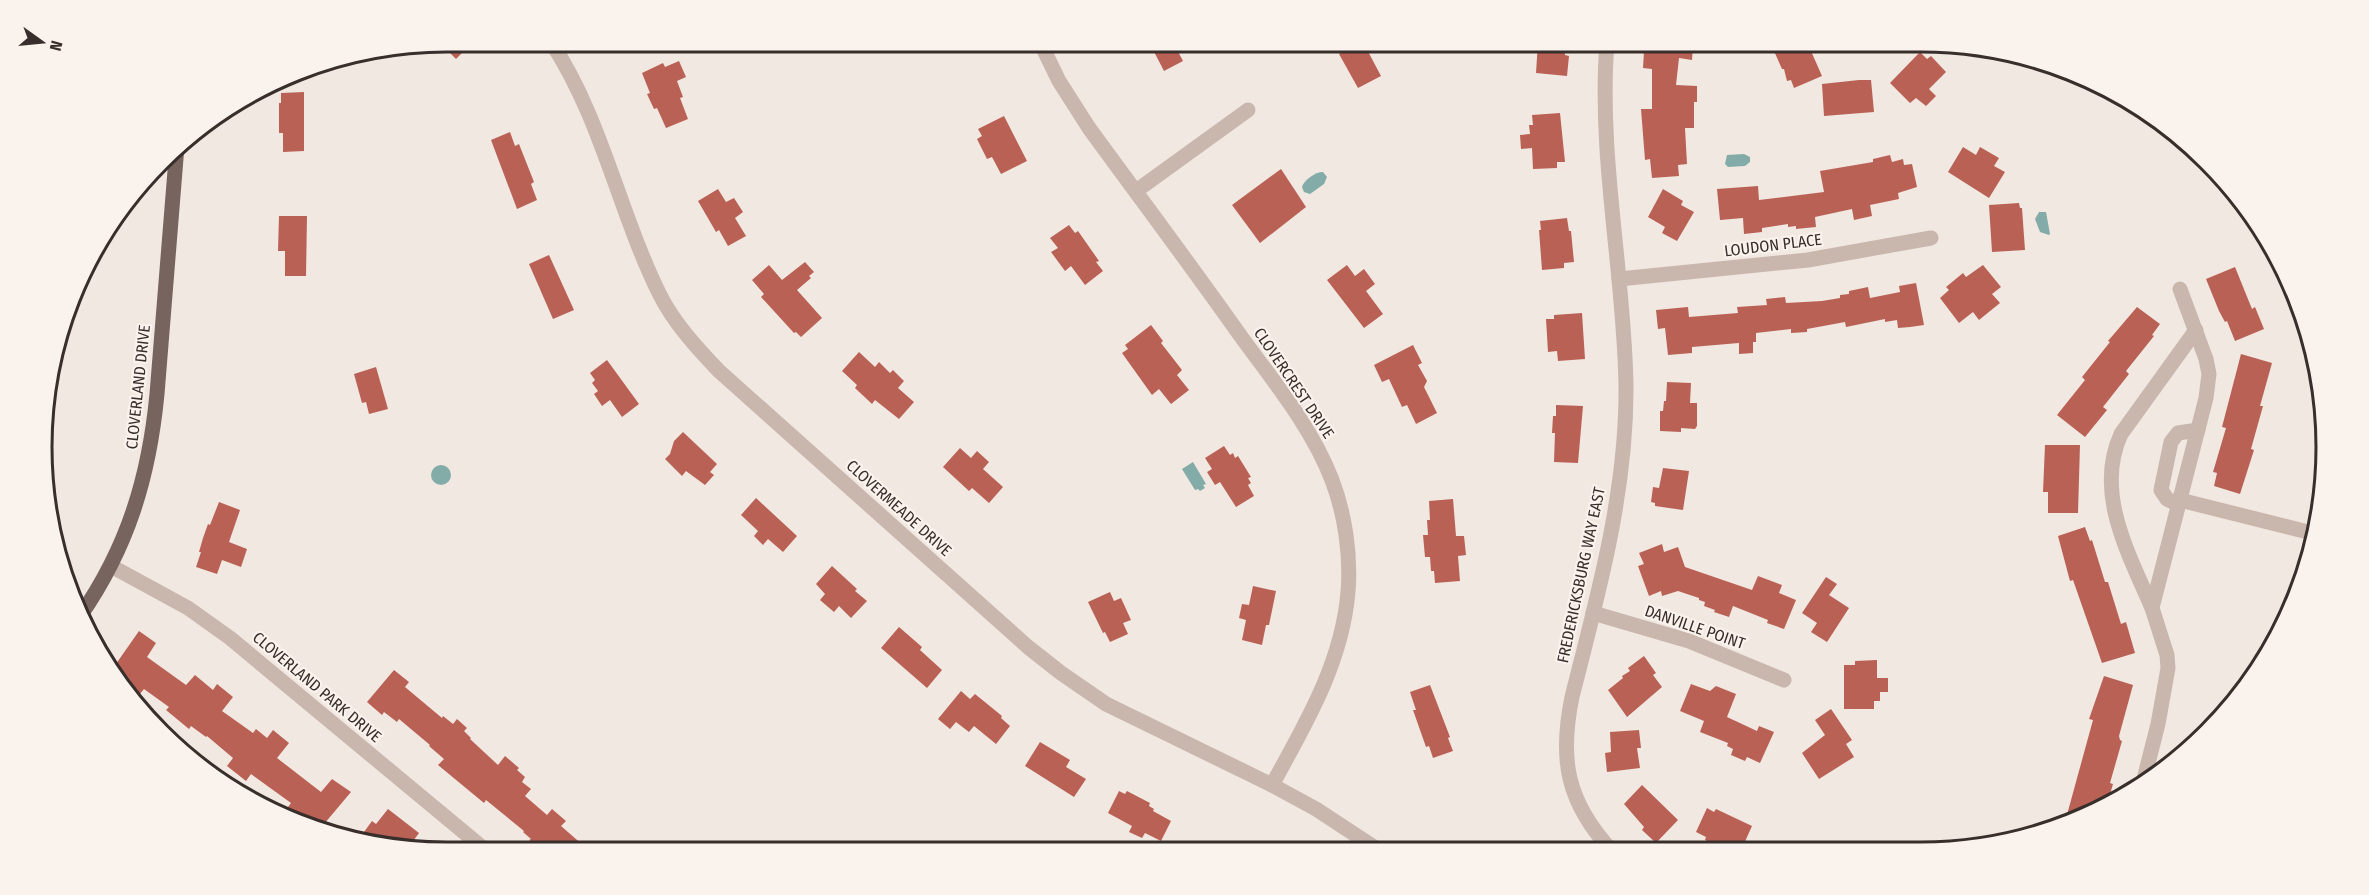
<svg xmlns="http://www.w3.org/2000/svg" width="2369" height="895" font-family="'Fira Sans Condensed',sans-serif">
<rect width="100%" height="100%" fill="#f1e8e1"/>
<g fill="#83aca8">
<path d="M1744 154 1750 157V162L1745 166 1728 167 1725 164 1727 155Z"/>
<path d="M1323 172 1327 177 1324 184 1310 194 1304 192 1302 187C1304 180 1315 172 1323 172Z"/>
<path d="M2039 212H2046L2050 234 2049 235 2040 232 2035 219Z"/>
<path d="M1193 462 1206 484 1203 485 1205 488 1200 491 1198 489 1195 490 1182 469Z"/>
<circle cx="441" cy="475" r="10"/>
</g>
<g fill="#ba6156">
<path d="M447 42H473L456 59 440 43Z"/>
<path d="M1149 42H1173L1183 61 1164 71Z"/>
<path d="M1337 42H1363L1381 76 1358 88 1339 54 1342 52Z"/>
<path d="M1538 42H1565V55L1569 56 1567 76 1536 73Z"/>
<path d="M1649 42H1680V44L1693 45 1692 60 1679 58 1676 85 1697 86V102H1694V128H1685L1687 164 1678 165 1679 176 1652 178 1650 159 1645 160 1641 109H1652V69L1643 68 1644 51H1648Z"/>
<path d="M1770 42H1807L1822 76 1794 88 1791 80 1787 81 1784 69H1782Z"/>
<path d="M1920 52 1927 59 1931 56 1946 72 1929 89 1936 96 1926 106 1916 98 1910 103 1890 83Z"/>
<path d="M679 61 686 77 677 81 683 97 680 98 688 119 666 128 657 108 654 109 647 94 650 93 642 73 663 63 665 67Z"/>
<path d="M1859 80H1871L1874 112 1824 116 1822 84Z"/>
<path d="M304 92V151L283 152V133H279V103H281V93Z"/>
<path d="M1560 113 1565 162H1557V168L1533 169 1532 148 1521 149 1520 135 1530 134 1529 125H1533L1532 115Z"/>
<path d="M1004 116 1027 161 1001 174 992 157 987 159 977 139 982 136 978 129Z"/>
<path d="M510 132 515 146 519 144 534 182 531 184 537 200 517 209 491 140Z"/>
<path d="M1963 147 1976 155 1980 147 1999 158 1994 166 2005 172 1989 198 1948 172Z"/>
<path d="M1890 155 1892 162 1903 159 1904 165 1912 164 1917 187 1898 193 1899 199 1870 205 1872 216 1854 220 1852 209 1815 217 1816 227 1796 229V226L1788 227V224L1762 228V232L1744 234 1743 218 1720 220 1717 189 1758 186 1759 200 1824 192 1820 171 1873 162V159Z"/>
<path d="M1281 169 1306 207 1260 243 1232 205Z"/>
<path d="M718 189 726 202 734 198 743 212 735 218 746 236 728 246 719 230 716 232 698 201Z"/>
<path d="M1663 189 1683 201 1681 205 1694 212 1677 241 1662 233 1665 227 1648 217Z"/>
<path d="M2019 203 2020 208H2022L2025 250 1992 252 1989 205Z"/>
<path d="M279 216H307L306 276H285V251H278Z"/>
<path d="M1567 218 1569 231H1571L1574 262 1564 263V268L1542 270 1539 230H1541L1540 221Z"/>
<path d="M1069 225 1075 233 1078 231 1099 261 1096 262 1103 271 1085 285 1071 266 1065 271 1051 252 1058 248 1050 238Z"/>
<path d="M549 255 574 310 553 319 529 264Z"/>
<path d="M805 262 814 272 809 276 811 278 797 290 822 318 801 337 796 332 794 333 761 297 764 294 752 280 769 265 782 280Z"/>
<path d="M1347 265 1355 276 1364 269 1375 284 1366 291 1383 314 1364 328 1327 280Z"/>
<path d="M1983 265 2001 287 1992 294 2000 303 1979 320 1973 312 1959 323 1940 298 1949 290 1946 287 1963 273 1966 277Z"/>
<path d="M2235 267 2252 309 2255 307 2264 329 2235 341 2227 321 2225 322 2219 311 2206 279Z"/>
<path d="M1916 283 1924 325 1910 327 1898 328 1897 320 1885 322V319L1846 327 1845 322 1807 329V332L1791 333V329L1756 333V342H1753V353L1739 354V343L1692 347V353L1668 355 1665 328 1658 329 1656 310 1688 307 1689 317 1738 313 1737 307 1767 305 1766 299 1785 297 1786 303 1822 301 1840 298V295L1849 294V291L1868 287 1870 298 1900 292 1899 286Z"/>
<path d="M2137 307 2160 324 2152 335 2154 336 2126 371 2129 374 2103 407 2107 410 2085 437 2057 415 2085 380 2082 377 2110 342 2108 341Z"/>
<path d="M1582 313 1585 359 1558 361 1557 351 1548 352 1546 319H1554V315Z"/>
<path d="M1151 325 1163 341 1161 343 1182 370 1177 375 1189 390 1171 404 1159 389 1152 395 1122 353 1128 349 1125 345Z"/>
<path d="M1413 345 1422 363 1418 365 1427 381 1424 387 1437 413 1416 424 1407 405 1402 407 1389 379 1382 382 1374 365Z"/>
<path d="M859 352 875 367 879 362 890 373 893 370 904 381 898 388 914 402 899 419 875 400 872 404 855 388 857 385 842 371Z"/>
<path d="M2241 354 2272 363 2260 406H2263L2251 449 2254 450 2240 494 2214 486 2217 473 2213 472 2226 428 2222 427Z"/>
<path d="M607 360 639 404 622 417 610 400 602 406 594 394 598 391 592 383 595 380 590 373Z"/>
<path d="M376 367 388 409 369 414 366 402 362 403 354 374Z"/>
<path d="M1667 382 1691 383 1690 403H1697V426L1695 429 1681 428V432L1660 431V411H1663L1664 401H1666Z"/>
<path d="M1556 405 1583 406 1578 463 1554 462 1555 433H1552L1553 416H1556Z"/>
<path d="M683 432 717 464 710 472 714 475 705 485 686 471 682 476 665 459 670 454 674 441Z"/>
<path d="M2045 445H2080L2078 513H2048V492H2043Z"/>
<path d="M1224 446 1230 455 1233 453 1235 458 1238 456 1251 477 1248 478 1251 483 1248 485 1254 496 1236 507 1220 482 1215 485 1207 472 1212 469 1205 458Z"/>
<path d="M960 448 971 458 977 451 989 462 983 469 1003 487 989 503 972 488 969 491 943 467Z"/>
<path d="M1663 468 1689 471 1683 510 1655 506V503L1651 502 1653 487 1659 488Z"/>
<path d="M756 498 797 536 783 552 768 539 763 545 754 536 758 531 741 515Z"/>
<path d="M1453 499 1456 536H1464L1466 555 1458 556 1460 581 1435 583 1434 571H1431L1430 557H1425L1423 535H1428L1427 520H1430L1429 501Z"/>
<path d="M219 502 240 510 229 542 247 549 241 567 222 560 217 574 196 567 201 552H199L203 538 208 524 210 525Z"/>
<path d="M2085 527 2090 541 2092 540 2105 582H2108L2121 624 2126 622 2135 653 2102 663 2073 580 2070 581 2058 536Z"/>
<path d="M1662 544 1664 552 1678 547 1685 567 1752 590 1758 576 1782 585 1779 593 1796 600 1784 629 1767 623 1768 620 1733 606 1729 617 1714 612 1715 610 1704 606 1705 602 1699 600V598L1678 591 1662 596 1661 591 1649 596 1638 566 1644 564 1639 553Z"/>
<path d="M832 566 857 589 855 591 867 601 851 618 839 606 834 612 820 600 825 594 816 584Z"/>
<path d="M1826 577 1837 584 1829 595 1849 608 1827 642 1811 632 1817 623 1802 613Z"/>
<path d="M1253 586 1276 591 1269 625H1266L1262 645 1242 640 1246 620 1239 618 1242 604 1249 605Z"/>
<path d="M1110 592 1114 601 1121 598 1131 620 1123 623 1128 634 1110 642 1105 632 1103 633 1088 602Z"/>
<path d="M899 627 922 647 920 650 942 670 927 688 881 648Z"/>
<path d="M139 631 156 643 147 657 186 685 195 675 213 690 217 684 233 697 222 711 253 733 256 729 267 738 273 730 289 743 277 758 321 792 332 779 351 792 319 830 290 819 283 814 291 803 251 774 246 781 227 766 233 758 207 736 206 737 191 726 189 729 166 710 169 707 144 689 135 700 122 685V679L111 671Z"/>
<path d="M1644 656 1656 673 1653 675 1662 687 1627 717 1608 690 1623 678 1622 676 1630 671 1628 668Z"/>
<path d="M1877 660V678H1888V692H1880V701H1874V709H1844V665H1855V661Z"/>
<path d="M394 670 409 682 405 687 442 718 443 716 453 724 457 719 467 728 464 731 471 738 470 739 498 765 505 756 519 768 517 770 525 777 522 782 531 789 525 796 547 815 552 809 566 821 561 826 592 853H545L529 840 531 839 523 832 524 831 486 800 484 803 438 765 444 759 429 746 430 745 399 719 397 722 384 712 382 715 367 702Z"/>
<path d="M2104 676 2133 685 2119 736 2120 740 2122 741 2110 783 2113 784 2106 808 2101 811 2065 822 2093 720 2089 719Z"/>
<path d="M1691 684 1710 691 1716 686 1736 694 1727 717 1757 731 1759 726 1774 732 1760 763 1747 757 1745 761 1731 755 1733 749 1727 746 1728 743 1700 732 1704 721 1680 711Z"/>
<path d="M1430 685 1450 737 1448 738 1453 751 1433 758 1429 746 1426 747 1413 710H1416L1410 692Z"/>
<path d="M961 691 970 699 975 694 1002 716 1001 718 1010 726 996 744 974 726 969 732 956 722 950 729 938 719Z"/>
<path d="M1831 709 1852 740 1846 744 1854 757 1819 779 1802 753 1825 735 1815 720Z"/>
<path d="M1639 730 1641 748H1637L1640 768 1607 772 1605 753 1611 752 1610 732Z"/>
<path d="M1040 742 1070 760 1066 767 1086 779 1074 797 1025 766Z"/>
<path d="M1642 785 1678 820 1656 843 1642 830 1644 827 1624 804Z"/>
<path d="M1119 791 1125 794 1127 791 1150 803 1149 806 1154 809 1153 811 1171 821 1161 841 1145 833 1142 838 1129 832 1132 826 1108 813Z"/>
<path d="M1707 808 1714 812 1716 809 1752 826 1743 846 1738 843 1735 850H1727L1705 840 1706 837 1696 832Z"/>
<path d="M388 809 419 833 408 848 367 842 371 838 364 832 372 821 376 824Z"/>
</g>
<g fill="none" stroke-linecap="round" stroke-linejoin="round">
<g stroke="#c9b7ae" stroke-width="15">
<path d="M551 42C602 119 619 213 660 295 674 323 697 348 719 371L1028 647 1061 673 1106 704 1272 785 1316 809 1380 851"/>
<path d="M1040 42 1059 81 1089 128C1140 198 1192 267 1242 338 1275 383 1312 428 1332 480 1345 514 1351 555 1348 592 1342 663 1306 723 1272 785"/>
<path d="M1607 42C1598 157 1624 270 1626 385 1627 492 1598 594 1572 697 1559 760 1567 802 1611 850"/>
<path d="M1136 191 1248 110"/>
<path d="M1619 279 1808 260 1931 238"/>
<path d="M2180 500 2316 534"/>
<path d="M2179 505 2167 499 2161 490 2171 442 2178 433 2198 430"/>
<path d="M111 566 188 608 230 638 489 853"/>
<path d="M2152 608C2129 554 2094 493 2121 434L2196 330"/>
<path d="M1593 613 1689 641 1784 680"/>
<path d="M2143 783 2158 724 2168 668 2167 655 2152 608 2206 398 2209 374 2206 359 2180 289"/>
</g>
<path stroke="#78645e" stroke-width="15" d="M80 616C128 547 149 477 157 394L177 146"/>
</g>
<g text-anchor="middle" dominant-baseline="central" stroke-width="4.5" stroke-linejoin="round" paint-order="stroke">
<g font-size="16" fill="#382e2b" stroke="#f9f2ed">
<text transform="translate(1773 245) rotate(-7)">LOUDON PLACE</text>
<text transform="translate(1294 383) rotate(56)">CLOVERCREST DRIVE</text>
<text transform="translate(138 387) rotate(-84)">CLOVERLAND DRIVE</text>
<text transform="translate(899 508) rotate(42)">CLOVERMEADE DRIVE</text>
<text transform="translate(1581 575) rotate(-78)">FREDERICKSBURG WAY EAST</text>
<text transform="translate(1695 627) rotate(19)">DANVILLE POINT</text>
<text transform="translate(317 687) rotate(40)">CLOVERLAND PARK DRIVE</text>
</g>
</g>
<path d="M0 0H2369V895H0ZM447 52H1921A395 395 0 0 1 2316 447V447A395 395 0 0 1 1921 842H447A395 395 0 0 1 52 447V447A395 395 0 0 1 447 52Z" fill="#f9f2ed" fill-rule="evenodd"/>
<path fill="none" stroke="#382e2b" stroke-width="3" d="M447 52H1921A395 395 0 0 1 2316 447V447A395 395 0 0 1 1921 842H447A395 395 0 0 1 52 447V447A395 395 0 0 1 447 52Z"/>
<g transform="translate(42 42) rotate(105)" stroke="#f9f2ed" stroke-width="4.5" paint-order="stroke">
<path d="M0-4.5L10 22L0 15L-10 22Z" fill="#382e2b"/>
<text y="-9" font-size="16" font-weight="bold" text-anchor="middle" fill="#382e2b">N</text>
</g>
</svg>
